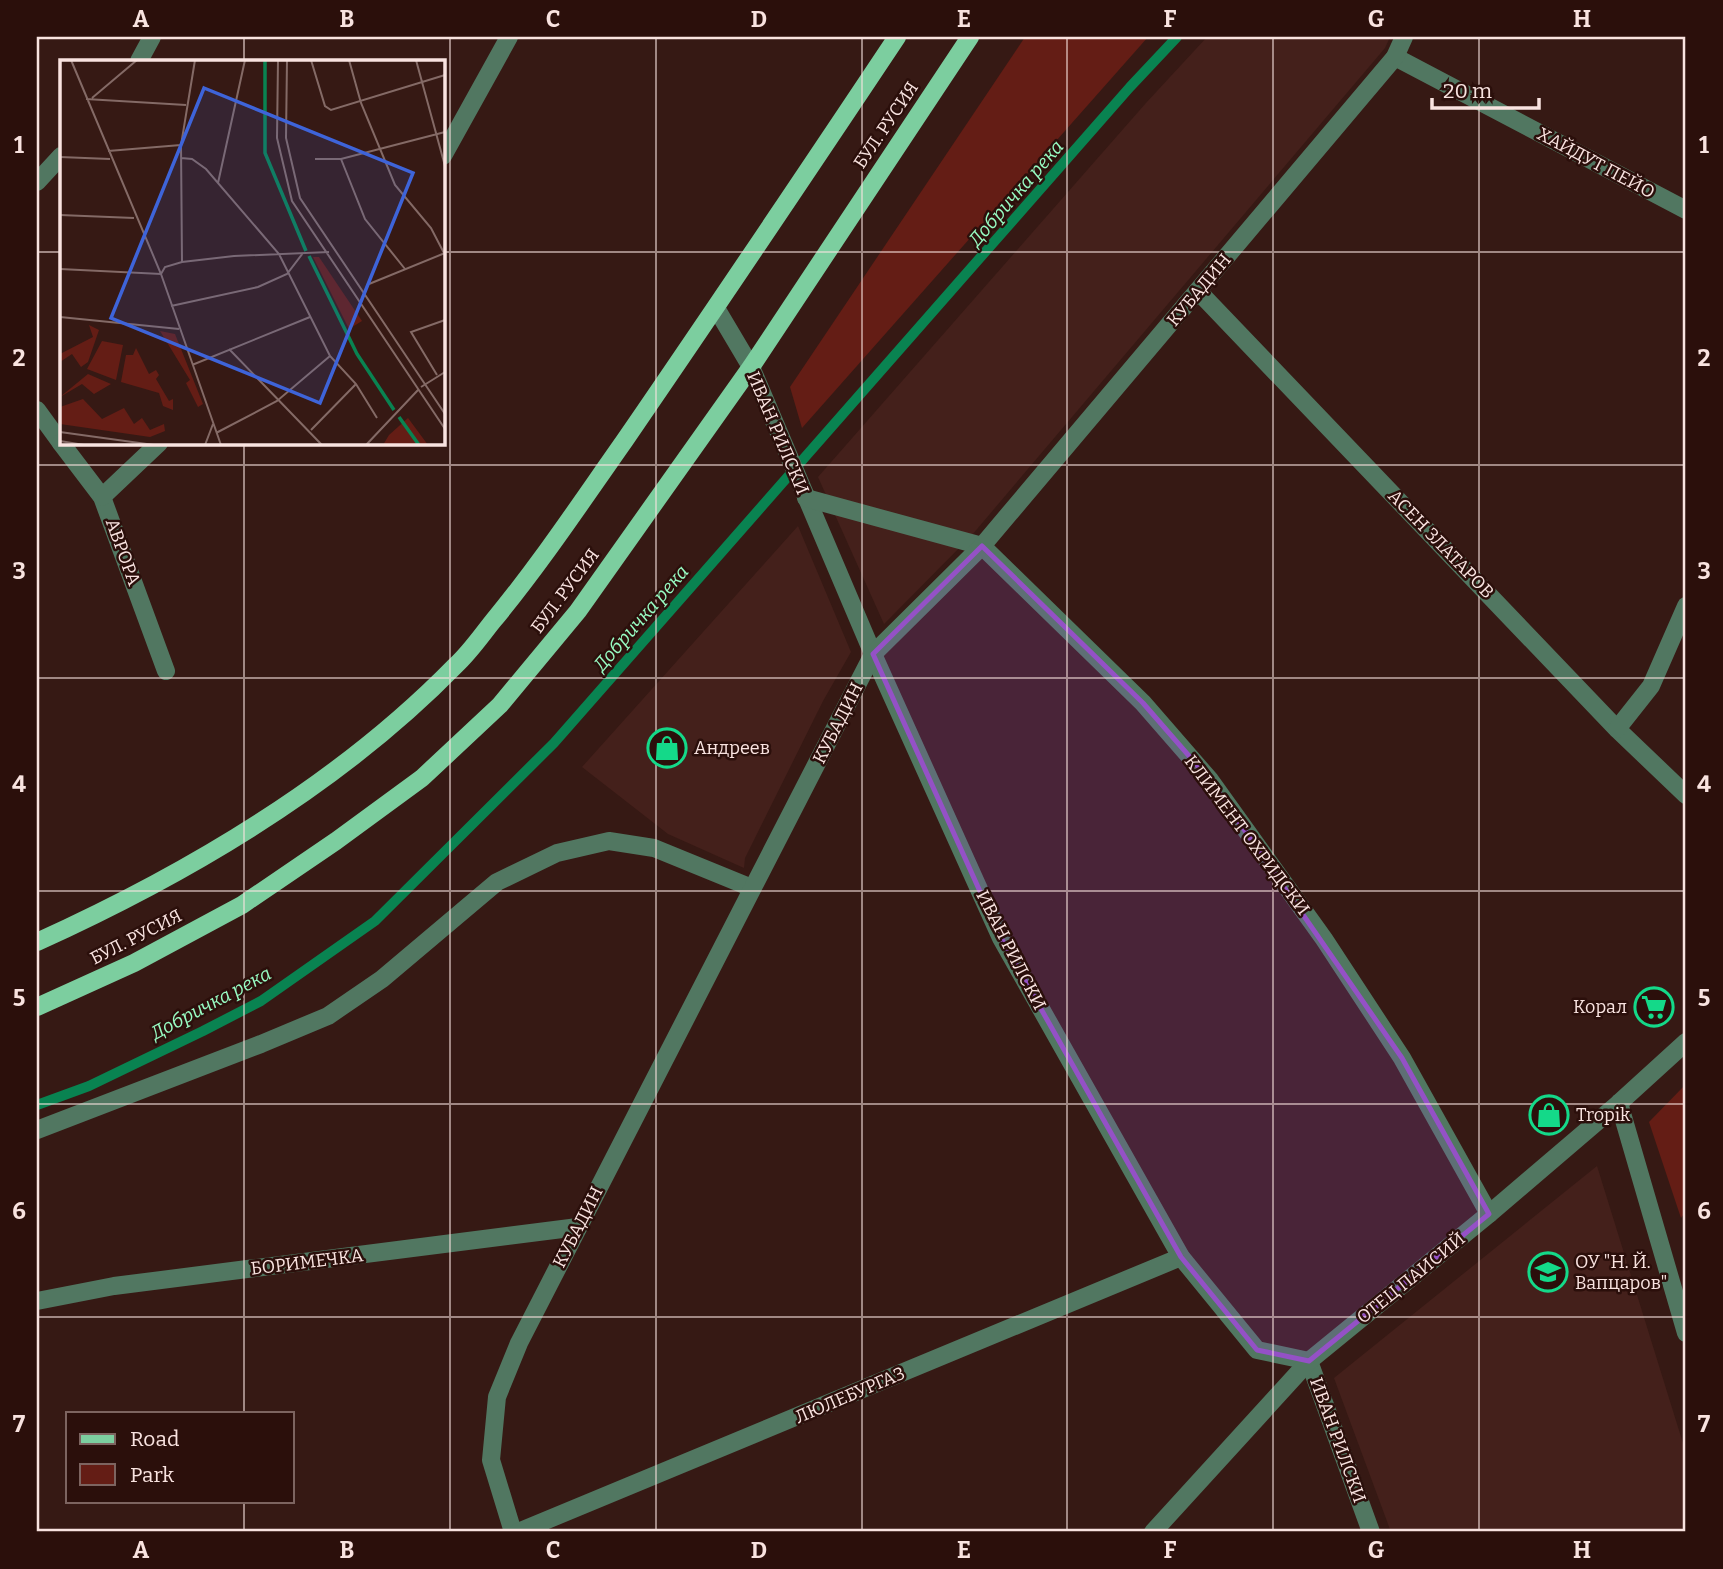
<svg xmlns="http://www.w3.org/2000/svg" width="1723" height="1569" font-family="Bitter,serif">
<rect width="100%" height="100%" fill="#361914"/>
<g fill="#44201b">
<path d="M1207 37H1390L1385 48 972 535 884 624 818 477 1146 103Z"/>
<path d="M798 526 851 652 823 701 745 858 744 868 668 834 582 767Z"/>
<path d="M1597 1166 1686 1453V1532H1391L1334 1378Z"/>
</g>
<g fill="#641d15">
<path d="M1025 37H1148L802 428 790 387Z"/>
<path d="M1686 1084V1211L1681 1218 1649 1122Z"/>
</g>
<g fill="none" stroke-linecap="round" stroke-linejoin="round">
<path stroke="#098351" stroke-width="10" d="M37 1105 89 1086 203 1031 261 1001 375 921 554 743 1130 87 1177 37"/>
<g stroke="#517761" stroke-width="18">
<path d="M1395 57 1686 210"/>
<path d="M139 61 152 37"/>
<path d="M443 156 509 37"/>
<path d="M37 182 61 156"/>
<path d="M1198 291 1617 729 1686 795"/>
<path d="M716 308 751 367 873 654 1001 938 1181 1257 1257 1350 1309 1361 1371 1532"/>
<path d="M37 410 61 443"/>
<path d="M61 443 102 497 166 671"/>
<path d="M102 497 159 443"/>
<path d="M806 498 982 546 1143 703 1210 780 1324 939 1402 1058 1489 1214"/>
<path d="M1617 729 1651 686 1686 606"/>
<path d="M1619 1103 1686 1333"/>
<path d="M37 1130 261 1044 328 1016 382 979 497 882 557 853 609 841 654 848 752 888"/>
<path d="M37 1301 114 1286 578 1227"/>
<path d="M513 1532 491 1460 497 1397 519 1343 873 654 982 546 1395 57 1404 37"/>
<path d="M518 1532 1181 1257"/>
<path d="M1153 1532 1309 1361 1489 1214 1619 1103 1686 1042"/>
</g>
<g stroke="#7cce9f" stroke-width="18">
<path d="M37 942C187 874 340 784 456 665 470 652 481 636 493 621 541 563 582 501 625 440 717 306 807 172 897 37"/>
<path d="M37 1007 134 963 242 905 336 841 422 778 500 705 578 611 751 367 970 37"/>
</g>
</g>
<path fill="#9451c6" fill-opacity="0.2" stroke="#9451c6" stroke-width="5" stroke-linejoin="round" d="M982 546 1143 703 1210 780 1402 1058 1489 1214 1309 1361 1257 1350 1181 1257 1001 938 873 654Z"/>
<path fill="none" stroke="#f9e3e0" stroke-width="2" stroke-opacity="0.55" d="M244 37V61M450 37V1532M656 37V1532M862 37V1532M1067 37V1532M1273 37V1532M1479 37V1532M37 252H61M443 252H1686M244 443V1413M37 465H1686M37 678H1686M37 891H1686M37 1104H1686M37 1317H1686M244 1501V1532"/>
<defs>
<g id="shop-ring" transform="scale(2.0125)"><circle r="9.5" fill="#2b0f0b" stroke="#14d989" stroke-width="1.5"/><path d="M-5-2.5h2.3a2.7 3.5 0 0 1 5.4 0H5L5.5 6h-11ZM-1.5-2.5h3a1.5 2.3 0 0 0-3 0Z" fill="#14d989"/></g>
<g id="supermarket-ring" transform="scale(2.0125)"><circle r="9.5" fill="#2b0f0b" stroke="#14d989" stroke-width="1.5"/><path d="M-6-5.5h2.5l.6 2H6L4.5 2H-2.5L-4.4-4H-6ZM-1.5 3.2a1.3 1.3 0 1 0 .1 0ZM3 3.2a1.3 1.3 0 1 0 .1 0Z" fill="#14d989"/></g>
<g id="school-ring" transform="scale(2.0125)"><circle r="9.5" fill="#2b0f0b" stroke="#14d989" stroke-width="1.5"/><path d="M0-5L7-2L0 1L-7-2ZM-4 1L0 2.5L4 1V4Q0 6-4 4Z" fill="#14d989"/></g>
</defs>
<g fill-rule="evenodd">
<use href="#shop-ring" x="667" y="748"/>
<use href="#supermarket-ring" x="1654" y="1007"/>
<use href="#shop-ring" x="1549" y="1115"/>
<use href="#school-ring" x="1548" y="1272"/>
</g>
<g text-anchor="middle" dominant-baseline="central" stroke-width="5" stroke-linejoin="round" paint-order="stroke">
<g font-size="18" fill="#f9e3e0" stroke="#2b0f0b">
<text transform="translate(886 125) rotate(-56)">БУЛ. РУСИЯ</text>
<text transform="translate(1596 163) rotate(28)">ХАЙДУТ ПЕЙО</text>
<text transform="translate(1199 290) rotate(-50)">КУБАДИН</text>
<text transform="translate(778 433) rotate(67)">ИВАН РИЛСКИ</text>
<text transform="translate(1441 544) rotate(46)">АСЕН ЗЛАТАРОВ</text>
<text transform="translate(123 552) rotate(70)">АВРОРА</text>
<text transform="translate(565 591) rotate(-53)">БУЛ. РУСИЯ</text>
<text transform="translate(838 723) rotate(-63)">КУБАДИН</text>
<text transform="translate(1247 835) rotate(53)">КЛИМЕНТ ОХРИДСКИ</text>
<text transform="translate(136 937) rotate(-27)">БУЛ. РУСИЯ</text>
<text transform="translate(1011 950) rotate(63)">ИВАН РИЛСКИ</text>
<text transform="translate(578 1227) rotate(-63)">КУБАДИН</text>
<text transform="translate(307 1262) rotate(-7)">БОРИМЕЧКА</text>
<text transform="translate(1411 1278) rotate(-39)">ОТЕЦ ПАИСИЙ</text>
<text transform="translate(850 1395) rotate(-23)">ЛЮЛЕБУРГАЗ</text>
<text transform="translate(1338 1440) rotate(70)">ИВАН РИЛСКИ</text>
</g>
<g font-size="18" fill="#f9e3e0" stroke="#2b0f0b" text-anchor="start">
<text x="694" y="748">Андреев</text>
<text x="1627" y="1007" text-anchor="end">Корал</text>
<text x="1576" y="1115">Tropik</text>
<text x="1575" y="1262">ОУ "Н. Й.<tspan x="1575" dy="21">Вапцаров"</tspan></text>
</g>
<g font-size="19" font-style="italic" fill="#98fcc3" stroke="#2b0f0b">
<text transform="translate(1016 193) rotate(-49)">Добричка река</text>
<text transform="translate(641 618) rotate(-49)">Добричка река</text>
<text transform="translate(211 1003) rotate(-28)">Добричка река</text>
</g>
</g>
<g transform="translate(60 60)">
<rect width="385" height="385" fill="#361914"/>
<path d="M253 197H259L302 261 289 269ZM29 265 39 270 28 302 21 307 12 294 0 302V294L33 277ZM100 271 115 274 143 344 138 347 126 323 130 320ZM42 281 63 285 56 320 27 309ZM76 288 89 314 96 310 99 315 96 319 109 341 113 339V350L103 346 99 333 61 322 66 295H73ZM28 314 51 324 34 334 22 324 0 337ZM23 339 42 359 64 348 74 364 82 358 90 370 104 364 105 371 90 377 0 364V347ZM348 358 368 385H323L329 375Z" fill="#641d15"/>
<path fill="none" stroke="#098351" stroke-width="3.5" d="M205 0V93L246 191M249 196 297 294 334 350M339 357 359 385"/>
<path fill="none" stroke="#846a66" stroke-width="2" d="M11 0 101 214 161 385M218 0 217 78 232 141 385 369M227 0 226 78 240 138 385 354M251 0 265 46 271 50 385 15M289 0 301 43 335 125 371 168 385 195M356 0 385 106M32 38 77 0M26 39 126 45M48 91 121 85M0 97 50 99M121 98 132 99 146 109 219 194 270 296 296 324 317 358M255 99H281L385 72M281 99 305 159 345 209M158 123 185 0M0 155 74 158M122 202 121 85 135 0M0 209 101 214 105 207 122 202 174 196 269 192M309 224 385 193M111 246 198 227 227 214 243 193M0 257 119 269M169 289 262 385M132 305 250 257M377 315 351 272 385 260M361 327 385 312M251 370 296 324M0 372 94 385M156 373 217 341 270 296M0 381 24 385M145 385 153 364M306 385 358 330"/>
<path fill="#3e64d9" fill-opacity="0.15" stroke="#3e64d9" stroke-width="3.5" d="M144 28 353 113 260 343 51 258Z"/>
<rect width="385" height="385" fill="none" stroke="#f9e3e0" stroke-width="3.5"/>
</g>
<rect width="1723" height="1569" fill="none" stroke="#2b0f0b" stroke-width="77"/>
<rect x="66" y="1412" width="228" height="91" fill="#2b0f0b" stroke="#7d6460" stroke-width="2"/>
<rect x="80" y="1434" width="35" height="10" fill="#7cce9f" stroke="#7d6460" stroke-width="2"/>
<text x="130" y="1446" font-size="21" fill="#f9e3e0">Road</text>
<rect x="80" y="1464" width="35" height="21" fill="#641d15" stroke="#7d6460" stroke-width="2"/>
<text x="130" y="1482" font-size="21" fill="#f9e3e0">Park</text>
<path d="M1432 98v10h107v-10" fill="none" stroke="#f9e3e0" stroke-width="3.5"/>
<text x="1443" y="98" font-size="21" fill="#f9e3e0" stroke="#2b0f0b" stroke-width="5" paint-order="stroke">20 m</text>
<rect x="38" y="38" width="1646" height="1492" fill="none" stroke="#f9e3e0" stroke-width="2.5"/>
<g font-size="23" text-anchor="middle" font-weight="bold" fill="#f9e3e0">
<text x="141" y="27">A</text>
<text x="347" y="27">B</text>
<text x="553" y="27">C</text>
<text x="759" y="27">D</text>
<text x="964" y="27">E</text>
<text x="1170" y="27">F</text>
<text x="1376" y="27">G</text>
<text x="1582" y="27">H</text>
<text x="19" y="153">1</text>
<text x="1704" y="153">1</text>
<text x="19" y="366">2</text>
<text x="1704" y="366">2</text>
<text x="19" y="579">3</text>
<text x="1704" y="579">3</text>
<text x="19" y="792">4</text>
<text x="1704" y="792">4</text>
<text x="19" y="1006">5</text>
<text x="1704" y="1006">5</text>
<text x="19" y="1219">6</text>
<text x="1704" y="1219">6</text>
<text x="19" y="1432">7</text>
<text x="1704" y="1432">7</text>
<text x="141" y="1558">A</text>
<text x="347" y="1558">B</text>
<text x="553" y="1558">C</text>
<text x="759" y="1558">D</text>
<text x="964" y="1558">E</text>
<text x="1170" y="1558">F</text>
<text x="1376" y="1558">G</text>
<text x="1582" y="1558">H</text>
</g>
</svg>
